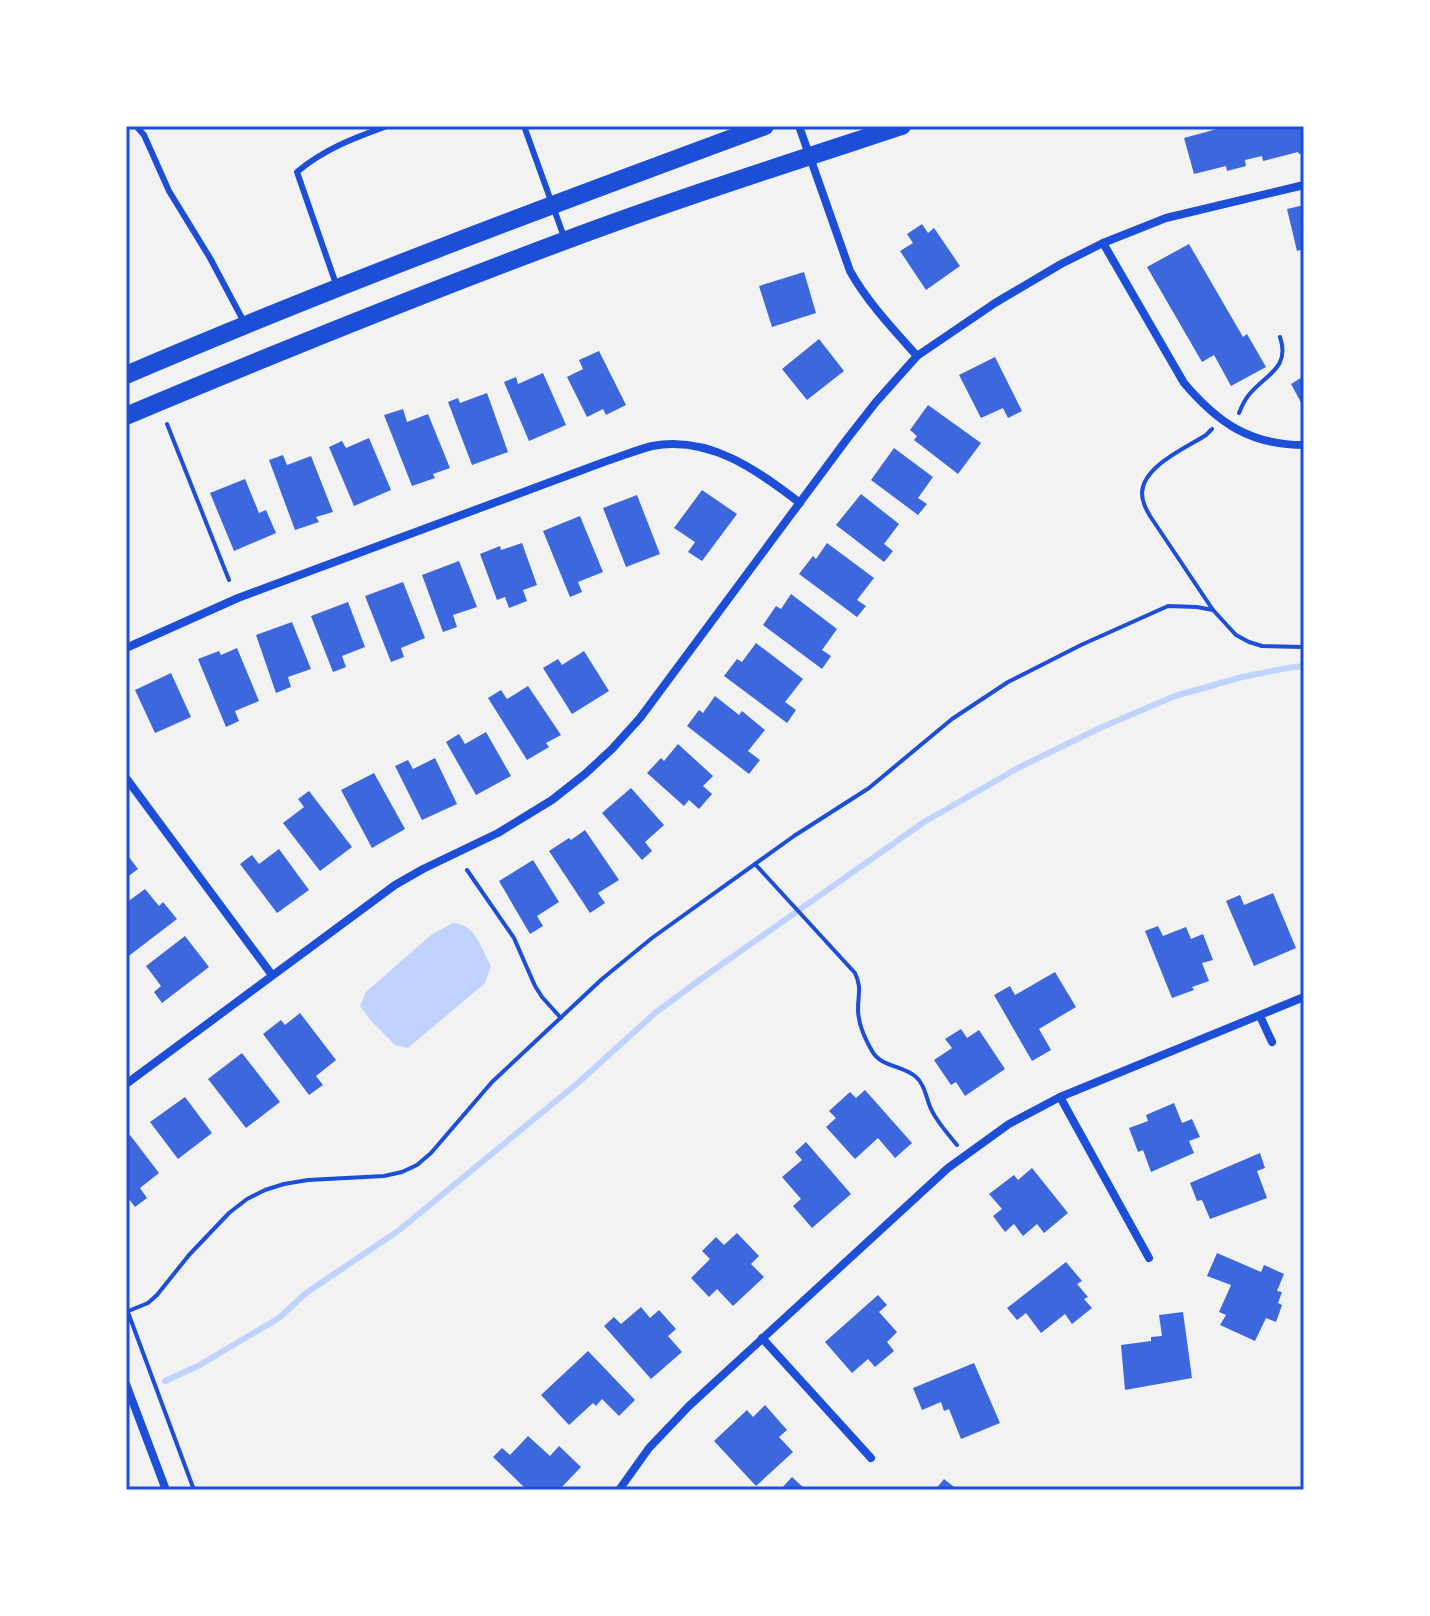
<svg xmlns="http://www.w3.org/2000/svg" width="1430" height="1616" font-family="'Open Sans',sans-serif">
<rect width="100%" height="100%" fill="#f2f2f2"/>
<path fill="#bfd3fe" d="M453 923C476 924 481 949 491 966L485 983 408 1048 395 1045 372 1022 360 1006 366 992 431 935Z"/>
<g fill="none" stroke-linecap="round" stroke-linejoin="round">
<path stroke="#bfd3fe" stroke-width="6" d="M165 1381 198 1366 279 1318 306 1293 398 1231 579 1082 655 1013 701 979 924 822 1018 768 1102 727 1175 696 1242 677 1287 668 1304 666"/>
</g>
<g fill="#3d67dc">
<path d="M1228 126H1304V153L1299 154 1298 152 1263 161 1262 156 1245 160 1246 166 1227 171 1226 166 1194 174 1184 138Z"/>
<path d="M1304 205V249L1297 251 1287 209Z"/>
<path d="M922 224 928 233 934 228 960 266 926 290 900 251 913 243 907 234Z"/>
<path d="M1189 244 1243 337 1247 334 1266 367 1231 386 1214 355 1202 362 1147 267Z"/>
<path d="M804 272 816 313 772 327 759 286Z"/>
<path d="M819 339 844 371 807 400 782 369Z"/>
<path d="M599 351 626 405 606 415 603 409 587 417 567 377 583 369 579 360Z"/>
<path d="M995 357 1022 411 1008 418 1003 408 981 418 959 375Z"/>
<path d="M543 373 566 425 529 441 504 382 516 377 518 384Z"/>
<path d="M1304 376V408L1291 384Z"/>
<path d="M487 393 508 452 472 465 448 402 458 398 460 403Z"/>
<path d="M928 405 981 443 958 474 914 440 917 436 910 430Z"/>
<path d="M403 409 407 422 428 414 450 468 433 474 435 478 412 486 384 415Z"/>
<path d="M369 438 391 490 354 506 329 447 342 441 346 448Z"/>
<path d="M894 448 933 477 918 498 927 504 918 515 871 480Z"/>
<path d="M283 455 287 465 311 456 333 512 316 517 319 522 295 530 269 460Z"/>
<path d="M245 479 259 513 266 510 276 533 234 551 210 493Z"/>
<path d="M702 490 737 514 702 561 688 552 695 542 674 528Z"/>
<path d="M861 494 899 524 884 544 893 551 884 562 836 525Z"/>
<path d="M637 495 660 554 626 567 603 508Z"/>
<path d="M580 516 603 572 578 582 582 592 570 597 543 531Z"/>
<path d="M522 543 537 585 523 590 527 601 509 608 505 597 497 600 480 554 500 546 501 550Z"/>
<path d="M827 543 874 578 857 600 866 606 857 617 799 574 813 556 816 559Z"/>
<path d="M459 561 477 607 453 615 457 627 443 632 422 575Z"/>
<path d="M403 582 425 638 401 648 404 657 391 662 365 596Z"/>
<path d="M791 594 837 629 822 650 831 656 822 669 763 625 776 606 781 609Z"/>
<path d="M348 602 365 647 342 656 346 667 333 672 311 616Z"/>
<path d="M292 622 311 669 288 677 291 687 276 693 256 635Z"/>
<path d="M756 643 803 679 785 702 796 710 787 723 724 676 737 659 742 662Z"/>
<path d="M237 648 259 701 235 711 239 721 226 727 198 659 219 651 221 655Z"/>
<path d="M584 651 609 691 572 714 543 668 558 659 562 665Z"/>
<path d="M171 673 191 717 155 733 135 690Z"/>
<path d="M528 686 561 735 546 743 549 747 527 760 488 698 501 690 507 699Z"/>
<path d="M715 696 739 715 742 711 765 730 748 751 760 760 749 774 687 726 699 710 703 713Z"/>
<path d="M486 732 511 776 476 795 446 742 459 734 465 744Z"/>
<path d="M678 744 713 776 703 786 712 794 699 809 689 800 684 806 647 773 661 758 664 761Z"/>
<path d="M435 758 457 804 422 820 395 766 408 760 413 769Z"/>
<path d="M374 773 405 829 372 848 341 790Z"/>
<path d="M631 788 664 825 645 842 652 851 642 860 602 813Z"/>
<path d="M309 791 352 847 320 871 283 823 304 807 298 799Z"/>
<path d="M585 830 619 880 598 893 605 903 590 913 549 851 569 838 571 840Z"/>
<path d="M279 849 309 890 277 913 240 864 252 855 259 864Z"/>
<path d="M126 853 138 869 126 878Z"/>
<path d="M533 860 559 902 537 916 543 926 530 934 499 881Z"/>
<path d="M145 889 159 906 163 902 177 919 126 958V903Z"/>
<path d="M1273 893 1296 948 1254 966 1226 901 1240 895 1244 905Z"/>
<path d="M1158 926 1163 936 1186 927 1191 939 1203 934 1213 960 1202 963 1209 981 1192 987 1194 990 1172 998 1145 931Z"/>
<path d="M185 936 209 967 162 1003 154 992 161 986 146 966Z"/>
<path d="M1055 972 1076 1007 1039 1029 1051 1050 1032 1061 994 995 1010 986 1015 995Z"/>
<path d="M300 1013 336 1060 316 1076 323 1085 309 1095 263 1034 281 1020 285 1025Z"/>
<path d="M961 1029 967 1038 979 1030 1005 1069 965 1096 956 1082 951 1085 934 1060 952 1048 945 1039Z"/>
<path d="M242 1053 280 1102 246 1128 208 1079Z"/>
<path d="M865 1090 912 1143 895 1158 878 1138 855 1159 826 1127 836 1118 829 1111 850 1092 856 1098Z"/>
<path d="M185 1097 212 1133 178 1159 150 1122Z"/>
<path d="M1174 1103 1182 1123 1192 1119 1200 1137 1189 1141 1194 1153 1151 1172 1143 1150 1138 1152 1129 1128 1148 1121 1146 1115Z"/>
<path d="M130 1135 159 1173 140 1188 147 1198 135 1207 126 1195V1138Z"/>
<path d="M806 1142 851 1194 812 1228 793 1206 801 1199 782 1177 802 1160 795 1152Z"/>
<path d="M1260 1153 1265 1168 1257 1171 1267 1198 1210 1219 1202 1200 1197 1201 1190 1183Z"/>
<path d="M1032 1168 1068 1213 1044 1233 1037 1224 1023 1236 1014 1224 1005 1232 993 1216 1002 1209 989 1194 1014 1175 1018 1180Z"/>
<path d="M737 1233 759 1256 751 1264 764 1277 733 1306 717 1289 709 1297 691 1278 710 1259 702 1251 716 1237 724 1245Z"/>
<path d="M1217 1253 1261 1272 1264 1265 1284 1274 1277 1291 1282 1292 1278 1303 1282 1305 1276 1322 1266 1318 1255 1341 1220 1325 1226 1315 1219 1312 1231 1285 1207 1276Z"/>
<path d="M1066 1262 1082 1281 1077 1284 1088 1297 1084 1299 1092 1308 1072 1324 1065 1314 1041 1333 1026 1313 1017 1320 1007 1308Z"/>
<path d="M878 1295 887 1305 879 1312 897 1332 887 1342 894 1351 875 1367 868 1359 852 1373 825 1342Z"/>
<path d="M641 1307 650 1318 659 1310 676 1329 668 1336 682 1352 651 1379 604 1326 614 1317 621 1324Z"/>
<path d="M1183 1312 1192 1378 1125 1390 1121 1345 1151 1341V1337L1162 1336 1159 1315Z"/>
<path d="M588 1351 635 1400 619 1416 602 1399 596 1406 593 1403 569 1425 541 1395Z"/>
<path d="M974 1363 1000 1423 961 1439 949 1409 944 1411 941 1402 922 1410 913 1388Z"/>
<path d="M765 1405 787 1430 779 1437 793 1452 756 1486 714 1441 747 1410 753 1417Z"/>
<path d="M528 1436 550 1456 559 1446 581 1467 559 1490H527L493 1457 502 1448 510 1455Z"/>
<path d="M792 1477 806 1490H780Z"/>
<path d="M944 1479 958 1490H935Z"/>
</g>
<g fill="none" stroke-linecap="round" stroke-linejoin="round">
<g stroke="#1d4ed8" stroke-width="4">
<path d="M1239 413C1241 408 1244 401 1248 396 1264 375 1291 369 1280 337"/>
<path d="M167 424 229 580"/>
<path d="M1212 429 1206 435C1186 448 1143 466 1142 493 1142 502 1146 509 1150 516L1213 610"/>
<path d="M755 864 855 973C862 988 858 994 858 1009 858 1023 865 1039 872 1051 881 1067 901 1065 915 1076 925 1084 926 1098 931 1109 937 1122 948 1134 957 1145"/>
<path d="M467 870 514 938 535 986 542 997 561 1018"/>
<path d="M126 1307 194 1490"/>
<path d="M126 1312 148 1303 157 1295 189 1255 229 1213 247 1199 265 1190 284 1184 308 1180 384 1176 402 1172 417 1165 431 1153 492 1082 602 979 652 938 794 836 869 788 952 719 1008 682 1081 645 1168 606 1197 607 1213 610 1236 635 1249 642 1262 646 1304 647"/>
</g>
<g stroke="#1d4ed8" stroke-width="6">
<path d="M136 126 144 135 169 191 210 258 244 322"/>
<path d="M524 126 564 237"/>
<path d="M336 284 297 172C324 149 354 138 387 126"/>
</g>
<g stroke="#1d4ed8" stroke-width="8">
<path d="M799 126 850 271C868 303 893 329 917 356"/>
<path d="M1103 243 1184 383C1218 423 1250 445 1304 445"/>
<path d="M126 648 238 598 604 462C620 457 636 450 652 446 709 435 757 470 800 503"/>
<path d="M126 778 272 975"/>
<path d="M1260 1016 1272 1042"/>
<path d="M126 1084 395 885 423 869 498 833 552 800 585 774 612 749 640 718 847 439 876 402 917 356 995 303 1061 264 1103 243 1166 218 1304 185"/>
<path d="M1060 1097 1149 1258"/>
<path d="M762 1338 871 1458"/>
<path d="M126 1384 166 1490"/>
<path d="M619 1490 649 1448 689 1406 948 1168 1009 1124 1060 1097 1304 997"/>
</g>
<g stroke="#1d4ed8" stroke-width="18">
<path d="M126 375C336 285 551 205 765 126"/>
<path d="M126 416C271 355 417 296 564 241 676 199 789 163 902 126"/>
</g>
</g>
<rect width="1430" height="1616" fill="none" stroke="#ffffff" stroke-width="256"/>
<rect x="128" y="128" width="1174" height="1360" fill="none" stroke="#1d4ed8" stroke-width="3"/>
</svg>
